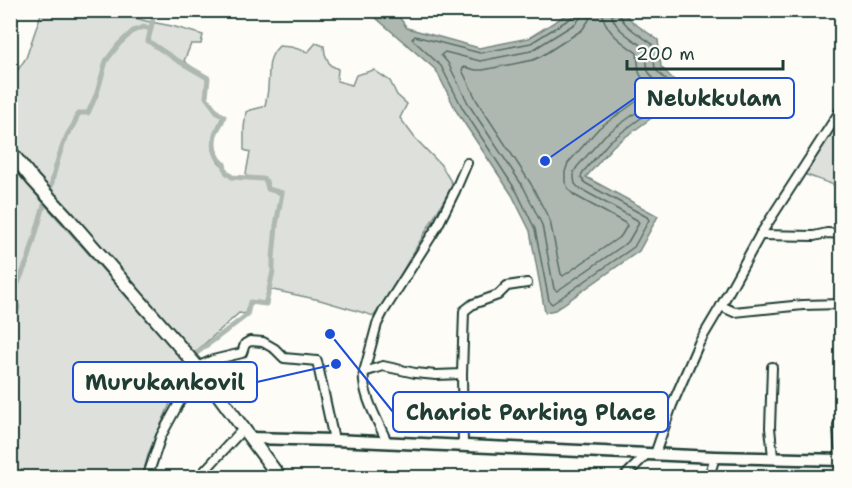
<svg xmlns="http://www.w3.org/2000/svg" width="852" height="488" font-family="'Shantell Sans',sans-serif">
<rect width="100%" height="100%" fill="#fdfcf7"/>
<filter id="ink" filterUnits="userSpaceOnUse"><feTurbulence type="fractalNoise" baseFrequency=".0167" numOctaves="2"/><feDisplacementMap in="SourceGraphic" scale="12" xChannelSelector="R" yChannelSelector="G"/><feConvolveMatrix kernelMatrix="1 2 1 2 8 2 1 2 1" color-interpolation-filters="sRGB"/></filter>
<g filter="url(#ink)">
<g fill="#dde0db" stroke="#7e8e88" stroke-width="1.5">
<path d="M42 11H111L146 21 172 26 203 35 201 44H191L184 61 207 78 205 98 215 111 222 117C216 130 208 145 217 159 218 163 221 163 223 166 227 170 229 174 232 178L245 179 250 152 244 150V128L246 112C253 108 259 109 265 106 266 100 268 93 268 87 270 70 266 59 279 46L291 47 308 52 316 43 324 46 325 54 330 65 338 69 337 81 352 85 356 75 374 70 390 81 397 95 407 104 400 118 415 138 441 165 453 185 385 301 374 316 320 300 273 290 268 291 264 302 249 301 245 314 239 313 192 355 152 304 109 257 30 166 11 145V80L26 58Z"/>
<path d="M841 112V177L837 186 804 174Z"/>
<path d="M10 165 187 365 149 452 142 477H11Z"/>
</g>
<path fill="#aeb8b1" stroke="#75877f" stroke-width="1.5" d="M606 10 609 12 622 11 634 23 658 40 661 67 676 82 654 116 613 146 586 177 658 216 639 251 555 310 545 312 530 231 512 195 457 112 436 70 368 11H395L407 28 479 48 529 38 572 11Z"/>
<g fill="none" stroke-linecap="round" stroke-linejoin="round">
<g stroke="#586e66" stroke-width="1.5">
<path d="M574 10V15L571 18 531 43 480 53 415 36 412 39 441 66 463 109 517 192 535 229 549 301 552 304 634 247 649 220 647 217 585 183 581 177 583 172 610 141 649 112 668 83 667 81 655 69 652 44C641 35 621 26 618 10"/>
<path d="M581 10V17L576 23 531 51 480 61 445 52 441 55 448 63 469 105 524 188 542 225 554 289 557 291 628 242 639 223 637 220 579 188 575 184 574 178V172L577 167 605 135 644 107 658 85 648 71 645 48C632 38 612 29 611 10"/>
<path d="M590 10 589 20 582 30 540 57 533 60 483 70H476L464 67 462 70 477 101 531 184 550 221 561 274 563 276 621 236 627 226 625 223 574 195 569 190 565 182V172L568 163 599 128 637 101 646 86 639 72 637 53C622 42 603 31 602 10"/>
</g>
<g stroke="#aeb8b1" stroke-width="5">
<path d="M154 15 148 41 175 59 208 78 206 97 218 113 224 116C223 123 217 128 215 135 212 147 216 157 224 164L226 172 232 177 263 179 266 181 268 189 282 193 276 225 273 258V271L266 304 250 302 247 315 194 355 190 373 182 390"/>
<path d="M50 191C54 172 58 155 66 138 69 130 76 124 77 116L80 113H88L97 93 106 61 119 44 133 31 144 27 151 29"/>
<path d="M10 334 18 307 15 303 16 288 29 257 44 205"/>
</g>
<g stroke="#1f3d34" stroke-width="12">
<g id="minor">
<path d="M760 235 814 236 827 233 842 234"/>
<path d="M721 306 734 312 803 305 842 304"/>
<path d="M197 367 213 360 242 353 245 344 250 341 263 342 275 349 284 358 317 361 334 440"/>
<path d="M772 367 770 428 773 457"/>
<path d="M364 372 383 366 415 373 436 375 462 374"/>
<path d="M838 425 840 460"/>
<path d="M387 442C379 423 361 393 364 372L377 324 383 312 437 227 455 191 467 163"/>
<path d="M463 445 462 374 464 311 473 304 498 295 507 286 527 283"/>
<path d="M655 454 672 405 699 343 721 306 760 235 842 108"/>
<path d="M147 478 161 436 192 379 200 370"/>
<path d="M198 478 243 429"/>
<path d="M623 478 647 454"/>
<path d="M712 478 711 470 715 457"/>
</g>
</g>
<g stroke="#1f3d34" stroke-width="15">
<path id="major" d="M250 438 334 440 715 457 842 460"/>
</g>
<g stroke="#1f3d34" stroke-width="16">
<path id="highway" d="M10 151 33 180 68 218 200 370 280 478"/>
</g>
<use href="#minor" stroke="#fdfcf7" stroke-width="8"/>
<use href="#major" stroke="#fdfcf7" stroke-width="10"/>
<use href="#highway" stroke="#fdfcf7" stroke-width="12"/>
</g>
</g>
<path fill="none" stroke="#1d4ed8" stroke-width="2" d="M545 161L635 98M336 364L257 382M330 334L393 412"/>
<g fill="#1d4ed8" stroke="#fdfcf7" stroke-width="2">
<circle cx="545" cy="161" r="6"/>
<circle cx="336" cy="364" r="6"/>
<circle cx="330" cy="334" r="6"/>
</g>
<g fill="#fdfcf7" stroke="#1d4ed8" stroke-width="2">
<rect x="635" y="78" width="159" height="40" rx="6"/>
<rect x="73" y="362" width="184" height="40" rx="6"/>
<rect x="393" y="392" width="275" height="40" rx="6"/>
</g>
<g font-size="22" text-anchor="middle" font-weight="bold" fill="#1f3d34">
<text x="714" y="106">Nelukkulam</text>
<text x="165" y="390">Murukankovil</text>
<text x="531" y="420">Chariot Parking Place</text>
</g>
<rect width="852" height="488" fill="none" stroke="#fdfcf7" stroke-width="36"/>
<rect x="18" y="18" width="816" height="452" fill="none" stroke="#1f3d34" stroke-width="2" filter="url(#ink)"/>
<path d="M627 60v9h156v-9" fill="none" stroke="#1f3d34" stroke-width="3"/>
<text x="636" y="60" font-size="18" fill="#1f3d34" stroke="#fdfcf7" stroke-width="4.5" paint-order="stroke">200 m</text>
</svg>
